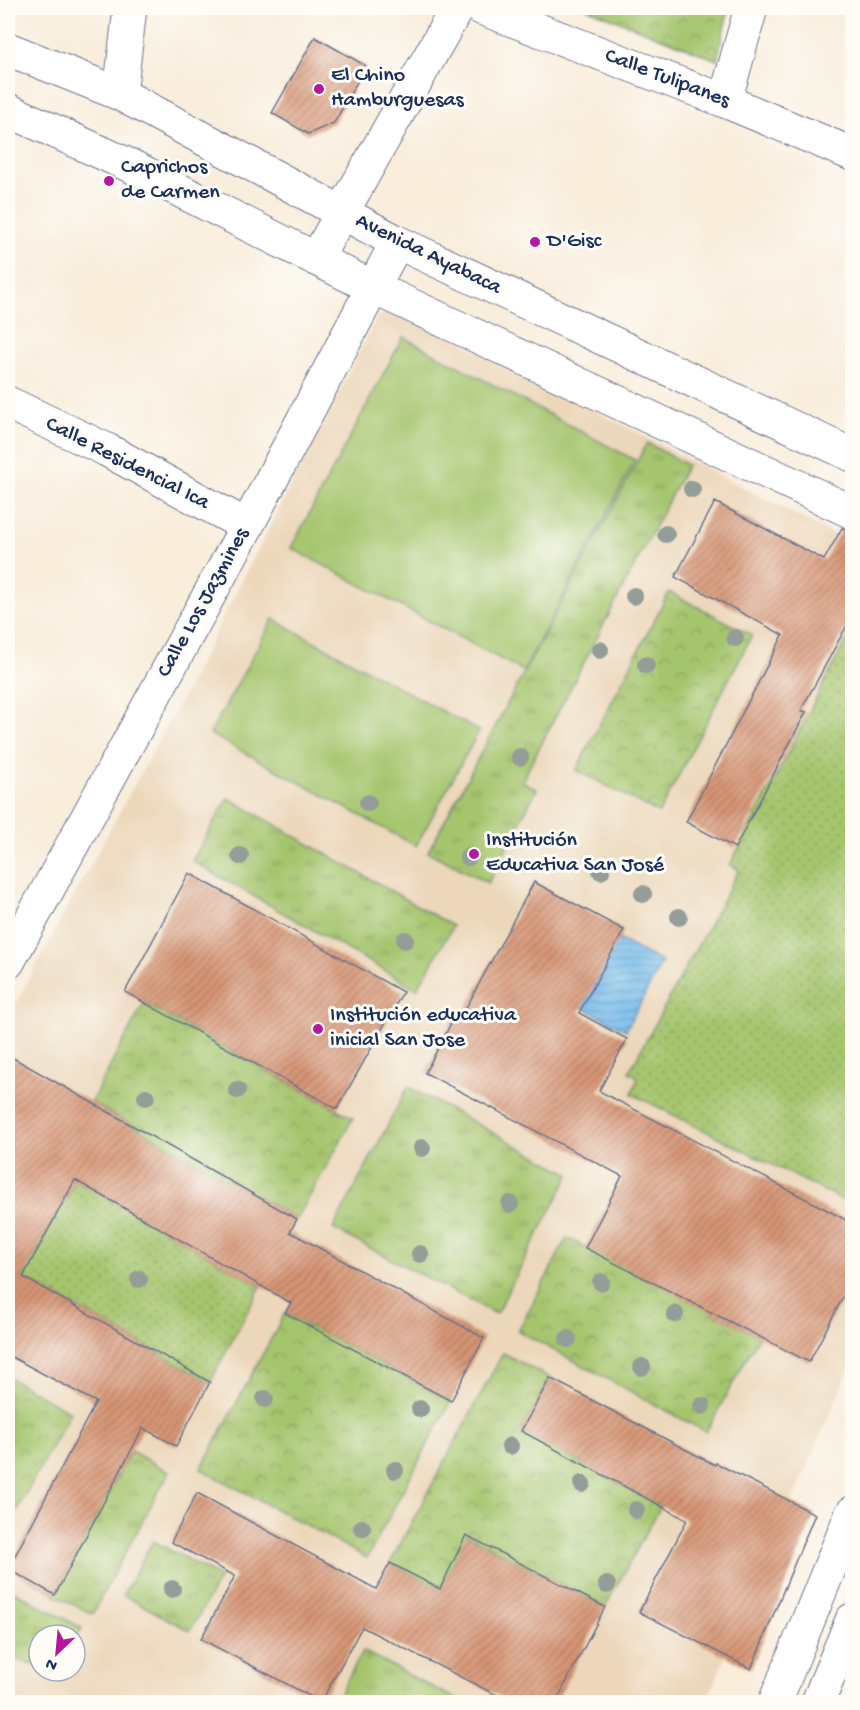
<svg xmlns="http://www.w3.org/2000/svg" width="860" height="1710" font-family="'Gochi Hand',sans-serif">
<defs>
<pattern id="grass-tufts" width="24" height="20" patternUnits="userSpaceOnUse" patternTransform="scale(1.5)"><rect width="24" height="20" fill="#a5c56d"/><path d="M3 7l-1-3M5 7V3M7 7l1-3M15 17l-1-3M17 17v-4M19 17l1-3" fill="none" stroke="#86a05d"/></pattern>
<pattern id="park-crowns" width="20" height="18" patternUnits="userSpaceOnUse" patternTransform="scale(1.5)"><rect width="20" height="18" fill="#a5c56d"/><path d="M2 6a3 3 0 1 1 6 0M12 15a3 3 0 1 1 6 0" fill="none" stroke="#86a05d"/></pattern>
<pattern id="garden-dots" width="8" height="8" patternUnits="userSpaceOnUse" patternTransform="scale(1.5)"><rect width="8" height="8" fill="#a5c56d"/><path d="M2 2h.1M6 6h.1" fill="none" stroke="#86a05d" stroke-width="1.8" stroke-linecap="round"/></pattern>
<pattern id="water-rules" width="6" height="5" patternUnits="userSpaceOnUse" patternTransform="scale(1.5)"><rect width="6" height="5" fill="#72baea"/><path d="M0 2.5h6" fill="none" stroke="#5d98c1"/></pattern>
<pattern id="building-hatch" width="6" height="6" patternUnits="userSpaceOnUse" patternTransform="scale(1.5)"><rect width="6" height="6" fill="#d79574"/><path d="M-1 1l2-2M0 6l6-6M5 7l2-2" fill="none" stroke="#ae7a62"/></pattern>
</defs>
<rect width="100%" height="100%" fill="#fdfcf7"/>
<filter id="ink" filterUnits="userSpaceOnUse"><feTurbulence type="fractalNoise" baseFrequency=".0167" numOctaves="2"/><feDisplacementMap in="SourceGraphic" scale="12" xChannelSelector="R" yChannelSelector="G"/><feConvolveMatrix kernelMatrix="1 2 1 2 8 2 1 2 1" color-interpolation-filters="sRGB"/></filter>
<filter id="wash" filterUnits="userSpaceOnUse"><feTurbulence type="fractalNoise" baseFrequency=".008" numOctaves="4" result="noise"/><feDisplacementMap in="SourceGraphic" scale="24" xChannelSelector="R" yChannelSelector="G"/><feGaussianBlur stdDeviation="1.35" result="paint"/><feColorMatrix in="noise" values="0 0 0 0 0 0 0 0 0 0 0 0 0 0 0 0 0 1.4 0 .05"/><feComposite in="paint" operator="in"/></filter>
<g filter="url(#wash)">
<rect width="100%" height="100%" fill="#f9eddc"/>
<path fill="#ecd7ba" fill-rule="evenodd" d="M399 309 852 544V1362L706 1702H8V1017L185 692 377 317ZM39 1635H75V1671H39Z"/>
<g fill="url(#grass-tufts)" stroke="#607a66" stroke-width="1.5">
<path d="M647 443 687 465 522 781 537 789 488 883 428 852Z"/>
<path d="M228 798 453 926 417 989 192 861Z"/>
<path d="M408 1087 570 1174 496 1314 333 1229Z"/>
<path d="M131 1451 169 1472 92 1614 55 1595Z"/>
<path d="M153 1541 220 1577 190 1631 123 1595Z"/>
<path d="M8 1588 82 1628 75 1641V1635H39V1665L8 1658Z"/>
<path d="M363 1651 461 1702H335Z"/>
</g>
<g fill="url(#park-crowns)" stroke="#607a66" stroke-width="1.5">
<path d="M586 8H729L717 60Z"/>
<path d="M669 592 752 635 659 813 576 770Z"/>
<path d="M144 1003 353 1118 297 1219 91 1102Z"/>
<path d="M567 1238 759 1336 706 1432 518 1331Z"/>
<path d="M285 1313 451 1401 367 1558 201 1469Z"/>
<path d="M503 1353 550 1378 521 1431 661 1506 605 1607 467 1535 440 1589 390 1563Z"/>
<path d="M8 1377 70 1412 8 1527Z"/>
</g>
<g fill="url(#garden-dots)" stroke="#607a66" stroke-width="1.5">
<path d="M852 629V1205L632 1094 638 1077 629 1072 739 870 730 865Z"/>
<path d="M76 1180 261 1286 210 1382 23 1277Z"/>
</g>
<g fill="#a5c56d" stroke="#607a66" stroke-width="1.5">
<path d="M403 337 635 460 523 671 291 548Z"/>
<path d="M273 619 479 731 416 846 210 734Z"/>
</g>
<path fill="url(#water-rules)" stroke="#4674a4" stroke-width="1.5" d="M537 896 662 962 626 1030 501 965Z"/>
<g id="blocks">
<g fill="url(#building-hatch)">
<path d="M315 37 366 66 334 123 308 134 272 113Z"/>
<path d="M715 502 824 560 842 528 852 531V616L801 710 806 712 735 848 686 822 783 635 675 577Z"/>
<path d="M189 873 403 992 337 1109 125 992Z"/>
<path d="M534 882 624 930 579 1013 627 1039 599 1091 852 1223V1280L809 1362 585 1248 622 1176 425 1073 455 1016 460 1019Z"/>
<path d="M8 1055 297 1219 290 1232 484 1338 451 1401 285 1313 291 1303 75 1180 23 1277 210 1382 176 1446 143 1428 55 1595 8 1569 96 1402 8 1355Z"/>
<path d="M550 1378 715 1465 716 1463 815 1514 751 1669 639 1612 687 1520 521 1431Z"/>
<path d="M197 1493 376 1589 390 1563 440 1589 466 1535 605 1607 556 1702H510L362 1627 321 1702 201 1639 235 1576 171 1542Z"/>
</g>
</g>
</g>
<g filter="url(#ink)">
<use href="#blocks" fill-opacity="0" stroke="#69728a" stroke-width="1.5"/>
<g fill="none" stroke-linecap="round" stroke-linejoin="round">
<g stroke="#69728a" stroke-width="35">
<g id="minor">
<path d="M481 8 725 101 852 154"/>
<path d="M120 94 130 8"/>
<path d="M725 101 751 8"/>
<path d="M316 259 457 8"/>
<path d="M8 403 107 450 247 526"/>
<path d="M8 962 247 526 397 242"/>
</g>
</g>
<g stroke="#69728a" stroke-width="35">
<g id="tertiary">
<path d="M8 49 120 94 397 242 852 455"/>
<path d="M8 110 133 167 372 287 852 512"/>
<path d="M775 1702 852 1513"/>
<path d="M818 1702 852 1620"/>
</g>
</g>
<use href="#minor" stroke="#fff" stroke-width="33"/>
<use href="#tertiary" stroke="#fff" stroke-width="33"/>
</g>
<g fill="#959d99">
<circle cx="692" cy="489" r="9"/>
<circle cx="666" cy="534" r="9"/>
<circle cx="634" cy="596" r="9"/>
<circle cx="735" cy="638" r="9"/>
<circle cx="600" cy="650" r="9"/>
<circle cx="646" cy="665" r="9"/>
<circle cx="520" cy="757" r="9"/>
<circle cx="368" cy="803" r="9"/>
<circle cx="240" cy="856" r="9"/>
<circle cx="468" cy="857" r="9"/>
<circle cx="601" cy="871" r="9"/>
<circle cx="643" cy="894" r="9"/>
<circle cx="679" cy="917" r="9"/>
<circle cx="405" cy="940" r="9"/>
<circle cx="237" cy="1090" r="9"/>
<circle cx="146" cy="1097" r="9"/>
<circle cx="422" cy="1148" r="9"/>
<circle cx="510" cy="1204" r="9"/>
<circle cx="420" cy="1254" r="9"/>
<circle cx="139" cy="1279" r="9"/>
<circle cx="601" cy="1282" r="9"/>
<circle cx="675" cy="1314" r="9"/>
<circle cx="568" cy="1339" r="9"/>
<circle cx="642" cy="1367" r="9"/>
<circle cx="265" cy="1399" r="9"/>
<circle cx="702" cy="1406" r="9"/>
<circle cx="420" cy="1409" r="9"/>
<circle cx="510" cy="1446" r="9"/>
<circle cx="395" cy="1470" r="9"/>
<circle cx="582" cy="1484" r="9"/>
<circle cx="636" cy="1510" r="9"/>
<circle cx="362" cy="1528" r="9"/>
<circle cx="607" cy="1585" r="9"/>
<circle cx="172" cy="1589" r="9"/>
</g>
</g>
<g fill="#b5179e" stroke="#fdfcf7" stroke-width="2">
<circle cx="319" cy="89" r="6"/>
<circle cx="109" cy="181" r="6"/>
<circle cx="535" cy="242" r="6"/>
<circle cx="474" cy="854" r="6"/>
<circle cx="318" cy="1029" r="6"/>
</g>
<g text-anchor="middle" dominant-baseline="central" stroke-width="6" stroke-linejoin="round" paint-order="stroke">
<g font-size="22" fill="#1b2f5e" stroke="#fdfcf7" text-anchor="start">
<text x="331" y="76">El Chino<tspan x="331" dy="25">Hamburguesas</tspan></text>
<text x="121" y="168">Caprichos<tspan x="121" dy="25">de Carmen</tspan></text>
<text x="547" y="242">D'Gisc</text>
<text x="486" y="841">Institución<tspan x="486" dy="25">Educativa San José</tspan></text>
<text x="330" y="1016">Institución educativa<tspan x="330" dy="25">inicial San Jose</tspan></text>
</g>
<g font-size="22" fill="#1b2f5e" stroke="#fdfcf7">
<text transform="translate(667 79) rotate(21)">Calle Tulipanes</text>
<text transform="translate(428 255) rotate(26)">Avenida Ayabaca</text>
<text transform="translate(127 464) rotate(27)">Calle Residencial Ica</text>
<text transform="translate(204 603) rotate(-61)">Calle Los Jazmines</text>
</g>
</g>
<rect width="860" height="1710" fill="none" stroke="#fdfcf7" stroke-width="30"/>
<g transform="translate(57 1653) rotate(206)"><circle r="28" fill="#fdfcf7" stroke="#a3aaba" stroke-width="1.5"/>
<path d="M0-4.5L10 22L0 15L-10 22Z" fill="#b5179e"/>
<text y="-9" font-size="16" font-weight="bold" text-anchor="middle" fill="#1b2f5e">N</text>
</g>
</svg>
